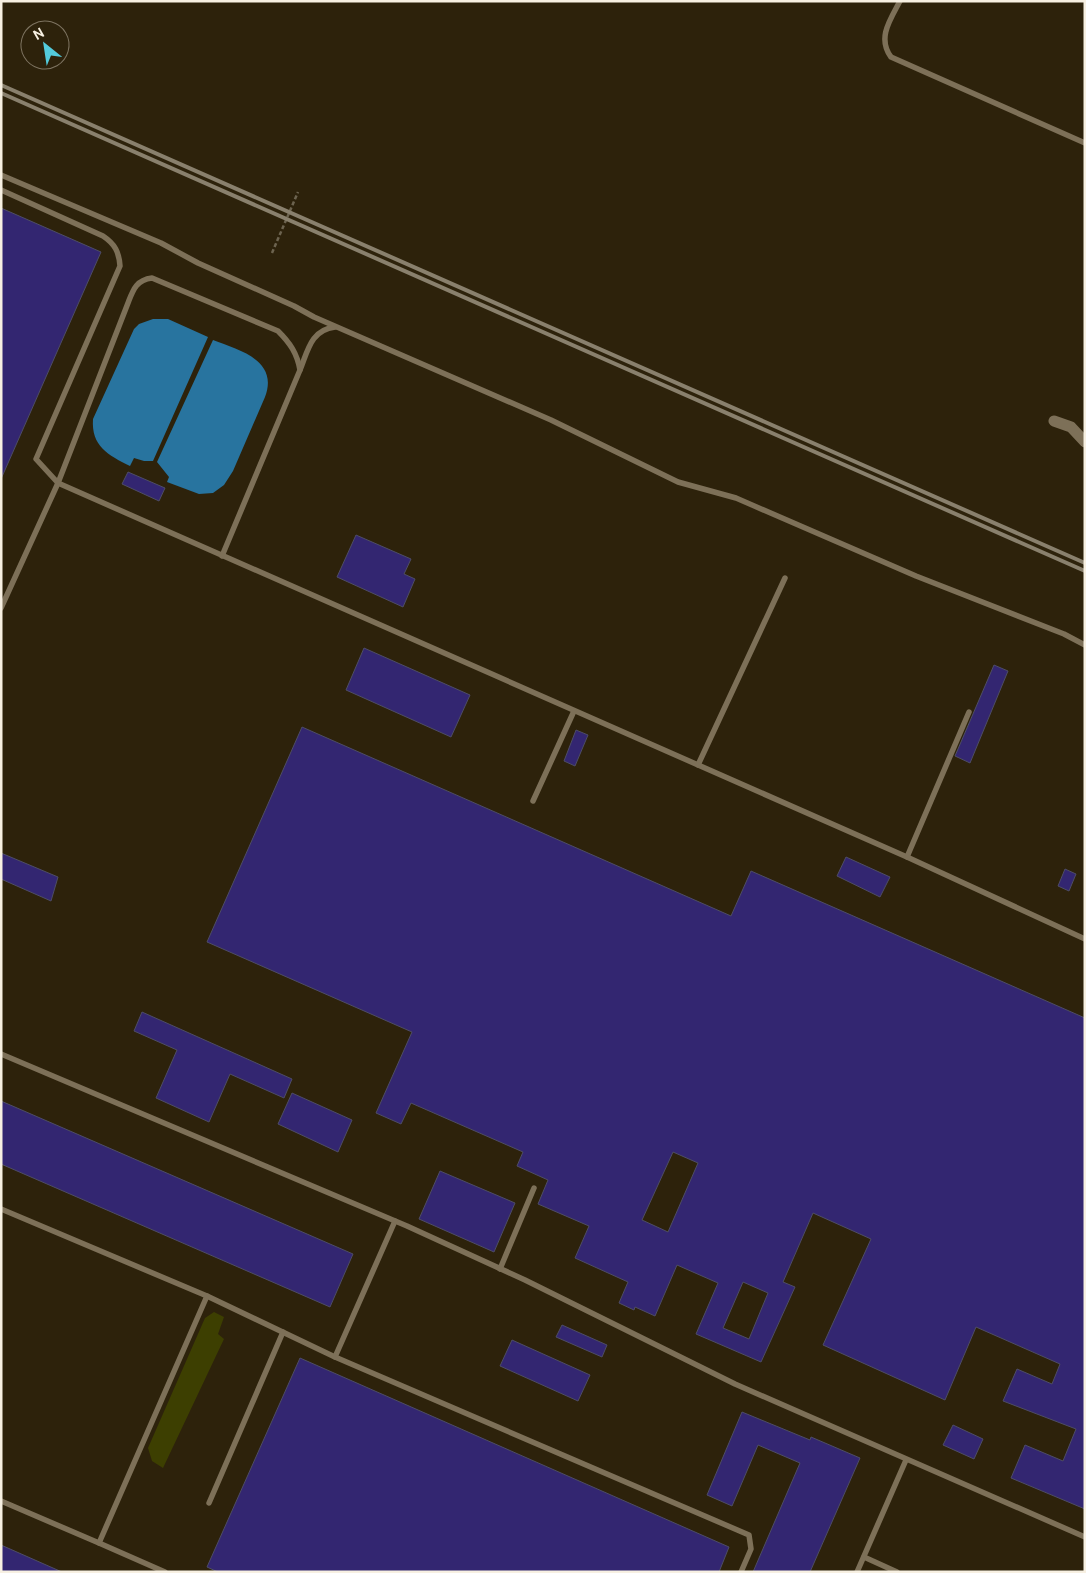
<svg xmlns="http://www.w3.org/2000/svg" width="1086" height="1573" font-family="Cabin,sans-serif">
<rect width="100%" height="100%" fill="#2d220b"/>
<path fill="#3d3f01" d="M214 1312 224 1317 218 1334 224 1339 163 1468 152 1461 148 1448 205 1318Z"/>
<g fill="#28749f">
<path d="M153 319H168L208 337 153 461H144L134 458 130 466C108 455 91 446 93 419L134 329 139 324Z"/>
<path d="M213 340C239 350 279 360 265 397L233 471 224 485 213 493 199 494 167 482 169 477 157 462Z"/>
</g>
<g fill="#332671" stroke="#4e4d65" fill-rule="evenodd">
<path d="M1 208 101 252 1 479Z"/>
<path d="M128 472 165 488 159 501 122 484Z"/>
<path d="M356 535 411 559 404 574 415 579 403 607 337 577Z"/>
<path d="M364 648 470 695 451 737 346 690Z"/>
<path d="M994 665 1008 671 970 763 955 756Z"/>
<path d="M302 727 731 916 751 871 1085 1018V1509L1011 1478 1025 1445 1063 1461 1076 1429 1003 1401 1017 1369 1052 1384 1060 1364 976 1327 945 1400 823 1345 871 1239 813 1213 783 1282 795 1287 761 1362 696 1334 718 1283 677 1265 655 1316 635 1307 634 1310 619 1303 628 1282 575 1258 589 1226 538 1204 548 1180 517 1166 523 1152 411 1103 401 1124 376 1113 412 1032 207 942ZM673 1152 698 1163 668 1232 642 1220ZM743 1282 768 1293 749 1339 723 1328Z"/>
<path d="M576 730 588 735 575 766 564 761Z"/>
<path d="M1 853 58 877 51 901 1 879Z"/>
<path d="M846 857 890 877 880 897 837 876Z"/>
<path d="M1065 869 1076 874 1069 891 1058 886Z"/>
<path d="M142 1012 292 1079 284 1098 230 1074 209 1122 156 1098 177 1050 134 1031Z"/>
<path d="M292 1093 352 1120 338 1152 278 1124Z"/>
<path d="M1 1101 353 1254 330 1307 1 1164Z"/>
<path d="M440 1171 515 1203 494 1252 419 1219Z"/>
<path d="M562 1325 607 1345 602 1357 556 1337Z"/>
<path d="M512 1340 590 1375 578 1401 500 1366Z"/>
<path d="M300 1358 729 1547 719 1572H218L207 1567Z"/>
<path d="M742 1412 810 1440 811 1437 860 1458 810 1572H753L800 1463 758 1445 732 1506 707 1495Z"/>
<path d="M953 1425 983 1439 974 1459 943 1445Z"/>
<path d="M1 1545 62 1572H1Z"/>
</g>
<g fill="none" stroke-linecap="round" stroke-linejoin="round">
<path stroke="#6c634f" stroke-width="2.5" stroke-dasharray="4 2.5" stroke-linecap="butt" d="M272 253 298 192"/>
<g stroke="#7d7058" stroke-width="5.5">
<path d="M900 1C890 20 877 38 891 57L1085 143"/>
<path d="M1 175 161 243 198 263 294 306 314 317 551 420 678 482 736 498 916 576 1064 634 1085 645"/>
<path d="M1 190 103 236C115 244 119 252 120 266L36 459 58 483 907 857 1085 939"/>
<path d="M300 370C308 350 311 330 335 327"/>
<path d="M1 608 58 483 128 303C133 290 136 280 152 278L278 331C290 343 297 353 300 370L222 556"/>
<path d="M698 765 785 578"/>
<path d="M533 801 574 711"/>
<path d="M907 857 969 712"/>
<path d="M1 1054 407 1226 525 1280 735 1384 1085 1537"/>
<path d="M1 1209 207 1296 99 1543 1 1501"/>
<path d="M500 1269 534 1188"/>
<path d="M207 1296 335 1357 749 1535 751 1549 741 1572"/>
<path d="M335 1357 395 1221"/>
<path d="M209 1503 283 1332"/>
<path d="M99 1543 165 1572"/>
<path d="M864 1557 897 1572"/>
<path d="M857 1572 906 1460"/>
</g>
<path stroke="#7d7058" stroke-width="11" d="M1054 421 1071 427 1085 442"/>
<g stroke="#89806d" stroke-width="4">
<path d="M1 85 1085 563"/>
<path d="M1 93 1085 571"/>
</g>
</g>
<rect width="1086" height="1573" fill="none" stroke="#f7f0e2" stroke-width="5"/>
<g transform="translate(45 45) rotate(330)"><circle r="24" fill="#2d220b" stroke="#7e7461"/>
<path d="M0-4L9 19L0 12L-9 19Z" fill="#53cbdc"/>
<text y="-8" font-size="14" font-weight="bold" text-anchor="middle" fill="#f7f0e2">N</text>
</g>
</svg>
